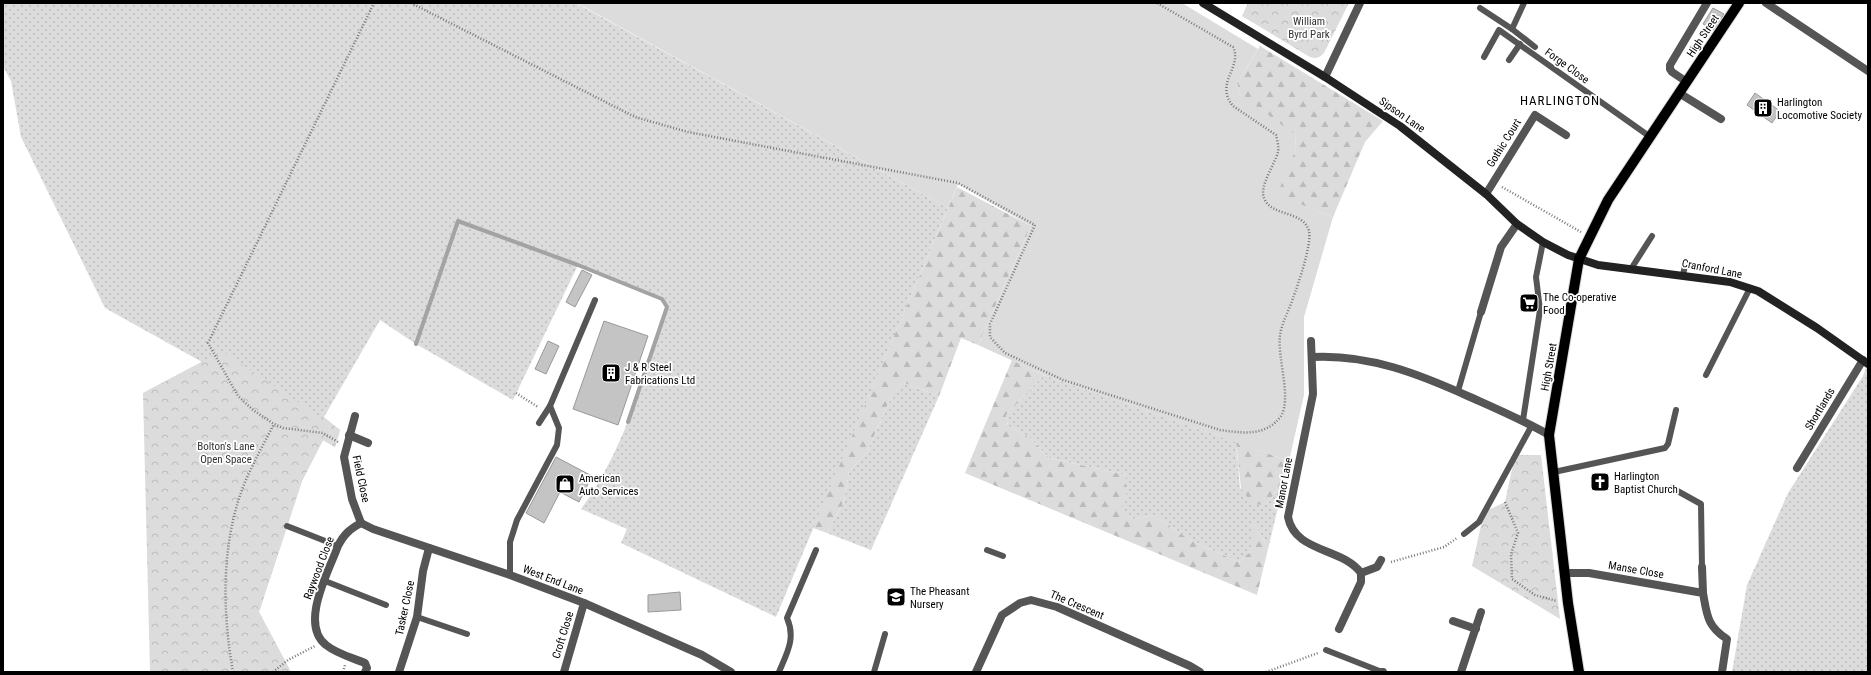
<svg xmlns="http://www.w3.org/2000/svg" width="1871" height="675" font-family="'Roboto Condensed',sans-serif">
<defs>
<pattern id="grass-dots" width="8" height="8" patternUnits="userSpaceOnUse"><rect width="8" height="8" fill="#dcdcdc"/><path d="M2 2h.1M6 6h.1" fill="none" stroke="#bbb" stroke-width="1.8" stroke-linecap="round"/></pattern>
<pattern id="forest-firs" width="22" height="20" patternUnits="userSpaceOnUse"><rect width="22" height="20" fill="#dcdcdc"/><path d="M5 1l3.5 6h-7zM16 11l3.5 6h-7z" fill="#bbb"/></pattern>
<pattern id="park-crowns" width="20" height="18" patternUnits="userSpaceOnUse"><rect width="20" height="18" fill="#dcdcdc"/><path d="M2 6a3 3 0 1 1 6 0M12 15a3 3 0 1 1 6 0" fill="none" stroke="#bbb"/></pattern>
</defs>
<rect width="100%" height="100%" fill="#fff"/>
<g fill="url(#grass-dots)">
<path d="M3 3H576L948 208 776 617 621 543 627 529 581 509C625 450 644 375 667 307L662 298 578 265 513 400 416 344 380 320 324 417 340 430 335 447 323 440 302 481 259 612 291 672H181L143 393 202 362 105 308 21 137 11 81 3 66Z"/>
<path d="M1866 368 1868 369V672H1732L1747 585 1788 493 1863 376Z"/>
<path d="M1044 375 1236 442 1240 488 1265 505 1284 482 1268 549 1255 524 1251 525V551L1239 562 1190 540 1154 515 1134 519 1120 511 1126 494V475L1049 458 1030 438 1008 426 1006 415Z"/>
<path d="M902 382 939 396 871 550 827 533 844 501 849 472 867 452 888 404Z"/>
</g>
<g fill="url(#forest-firs)">
<path d="M1260 46 1383 121 1365 142 1333 217 1276 195 1296 148 1295 135 1247 100 1240 94 1237 83Z"/>
<path d="M957 187 1031 226 978 345 961 338 939 396 902 382 888 404 867 452 849 472 844 501 827 533 813 528Z"/>
<path d="M1012 360 1044 375 1006 415 1008 426 1030 438 1049 458 1126 475V494L1121 511 1134 519 1154 515 1190 540 1239 562 1251 551V524H1255L1268 549 1257 595 965 473Z"/>
<path d="M1236 442 1289 461 1284 482 1265 505 1252 504 1241 488Z"/>
</g>
<g fill="url(#park-crowns)">
<path d="M1248 3H1349L1324 53C1319 58 1316 59 1310 57L1242 16Z"/>
<path d="M222 351 340 430 335 447 323 440 302 481 259 612 291 672H150L143 393Z"/>
<path d="M1515 455H1541L1560 619 1472 566 1484 512 1505 502Z"/>
</g>
<path fill="#dcdcdc" d="M577 3H1182L1258 49 1237 83 1240 94 1295 135 1296 148 1277 195 1333 217 1304 317V395L1289 461 1044 375 978 345 1031 226 958 184 948 208Z"/>
<g fill="none" stroke-linecap="round" stroke-linejoin="round">
<path stroke="#a3a3a3" stroke-width="4" d="M416 344 458 221 578 265 662 299 667 307 628 422"/>
</g>
<g fill="#c4c4c4" stroke="#999">
<path d="M1713 8 1724 14 1714 30 1703 24Z"/>
<path d="M1755 93 1780 111 1772 123 1747 105Z"/>
<path d="M582 270 592 275 575 307 566 302Z"/>
<path d="M604 321 648 336 618 425 573 409Z"/>
<path d="M548 341 559 346 546 374 535 369Z"/>
<path d="M556 457 592 476 579 502 560 492 544 523 526 513Z"/>
<path d="M680 592 681 610 648 612V595Z"/>
</g>
<g fill="none" stroke-linecap="round" stroke-linejoin="round">
<g stroke="#dbdbdb" stroke-width="12">
<path id="primary" d="M1579 672 1568 603 1549 435 1579 259 1608 200 1739 3"/>
</g>
<g stroke="#777" stroke-width="2.5" stroke-dasharray="1 2" stroke-linecap="butt">
<path d="M411 3 635 117 688 132 958 183 1035 225 990 324V337L1005 353 1063 380 1220 430C1242 433 1266 437 1281 416 1292 398 1277 358 1280 335 1282 322 1289 311 1293 298 1298 285 1312 244 1309 231 1303 210 1271 217 1264 198 1259 186 1275 164 1278 152 1279 146 1277 140 1276 135L1233 106C1214 83 1243 67 1233 47L1157 3"/>
<path d="M1502 187 1581 232"/>
<path d="M516 393 538 407"/>
<path d="M338 442 323 433 283 428 274 424 253 410 238 396 208 343 374 3"/>
<path d="M1505 502 1518 533 1511 554 1512 579 1535 595 1557 601"/>
<path d="M1391 562 1444 547 1457 538"/>
<path d="M233 672C222 610 221 541 245 482 254 462 264 443 274 424"/>
<path d="M273 672 288 660 315 646"/>
<path d="M343 672 345 665"/>
<path d="M1266 672 1318 653"/>
</g>
<g stroke="#555" stroke-width="6">
<path d="M1524 3 1512 29 1535 47"/>
<path d="M1480 8 1512 29"/>
<path d="M1484 57 1499 30 1649 136"/>
<path d="M1509 60 1520 44"/>
<path d="M1631 269 1652 236"/>
<path d="M1683 275 1686 261"/>
<path d="M1706 375 1750 288"/>
<path d="M1458 391 1481 312"/>
<path d="M1523 420 1540 310 1536 277 1543 242"/>
<path d="M539 423 550 406"/>
<path d="M1554 472 1665 448 1668 444 1676 410"/>
<path d="M1672 488 1701 504 1702 567"/>
<path d="M287 526 338 546"/>
<path d="M1464 534 1479 522 1532 425"/>
<path d="M987 550 1003 556"/>
<path d="M510 575V542L517 520 557 445 559 428 550 406 595 300"/>
<path d="M325 581 386 605"/>
<path d="M417 617 467 634"/>
<path d="M1326 650 1382 672"/>
<path d="M779 672C787 653 796 638 787 618L816 550"/>
<path d="M874 672 885 634"/>
</g>
<g stroke="#555" stroke-width="8">
<path d="M1766 3 1868 71"/>
<path d="M1325 77 1360 3"/>
<path d="M1687 82 1672 72 1670 69V65L1707 3"/>
<path d="M1679 93 1721 119"/>
<path d="M1486 194 1535 115 1566 135"/>
<path d="M1481 312 1501 247 1517 224"/>
<path d="M1311 341 1313 394 1288 517C1295 553 1342 547 1361 573V582L1339 629"/>
<path d="M1312 357C1369 354 1419 374 1470 397 1497 409 1523 420 1549 435"/>
<path d="M355 416 344 457 352 499 361 523"/>
<path d="M349 435 368 443"/>
<path d="M1797 468 1863 360"/>
<path d="M361 523 373 529 510 575 584 603 702 655 731 672"/>
<path d="M361 523C350 529 344 534 338 546 329 571 299 624 326 645 337 654 353 658 365 663L367 668 365 672"/>
<path d="M1702 567 1703 593"/>
<path d="M1361 573 1377 567 1381 560"/>
<path d="M1566 573H1589L1703 593C1707 615 1707 626 1727 639L1722 672"/>
<path d="M1453 621 1476 629"/>
<path d="M399 672 417 617 423 571 429 548"/>
<path d="M564 672 584 603"/>
<path d="M976 672 1002 615 1020 603 1031 600 1057 607 1190 666 1200 672"/>
<path d="M1382 672H1383"/>
<path d="M1461 672 1481 612"/>
</g>
<path stroke="#222" stroke-width="8" d="M1203 3 1325 77 1400 126 1486 194 1517 224 1543 242 1568 255 1598 265 1730 282 1758 291 1817 328 1868 364"/>
<use href="#primary" stroke="#000" stroke-width="10"/>
</g>
<defs>
<g id="building-square" transform="scale(1)"><rect x="-9" y="-9" width="18" height="18" rx="4" fill="#000" stroke="#fff"/><path d="M-4-6H4V6H1V3H-1V6H-4ZM-2.5-4.3h1.7v1.8h-1.7ZM.8-4.3h1.7v1.8H.8ZM-2.5-1h1.7V.8h-1.7ZM.8-1h1.7V.8H.8Z" fill="#fff"/></g>
<g id="supermarket-square" transform="scale(1)"><rect x="-9" y="-9" width="18" height="18" rx="4" fill="#000" stroke="#fff"/><path d="M-6-5.5h2.5l.6 2H6L4.5 2H-2.5L-4.4-4H-6ZM-1.5 3.2a1.3 1.3 0 1 0 .1 0ZM3 3.2a1.3 1.3 0 1 0 .1 0Z" fill="#fff"/></g>
<g id="church-square" transform="scale(1)"><rect x="-9" y="-9" width="18" height="18" rx="4" fill="#000" stroke="#fff"/><path d="M-1.2-6h2.4v3.5h3.3v2.4h-3.3V6h-2.4V-.1h-3.3v-2.4h3.3Z" fill="#fff"/></g>
<g id="shop-square" transform="scale(1)"><rect x="-9" y="-9" width="18" height="18" rx="4" fill="#000" stroke="#fff"/><path d="M-5-2.5h2.3a2.7 3.5 0 0 1 5.4 0H5L5.5 6h-11ZM-1.5-2.5h3a1.5 2.3 0 0 0-3 0Z" fill="#fff"/></g>
<g id="school-square" transform="scale(1)"><rect x="-9" y="-9" width="18" height="18" rx="4" fill="#000" stroke="#fff"/><path d="M0-5L7-2L0 1L-7-2ZM-4 1L0 2.5L4 1V4Q0 6-4 4Z" fill="#fff"/></g>
</defs>
<g fill-rule="evenodd">
<use href="#building-square" x="1763" y="108"/>
<use href="#supermarket-square" x="1529" y="303"/>
<use href="#building-square" x="611" y="373"/>
<use href="#church-square" x="1600" y="482"/>
<use href="#shop-square" x="565" y="484"/>
<use href="#school-square" x="896" y="597"/>
</g>
<g text-anchor="middle" dominant-baseline="central" stroke-width="3.5" stroke-linejoin="round" paint-order="stroke">
<g font-size="11" fill="#333" stroke="#fff">
<text x="1309" y="21">William<tspan x="1309" dy="13">Byrd Park</tspan></text>
<text x="226" y="446">Bolton's Lane<tspan x="226" dy="13">Open Space</tspan></text>
</g>
<g font-size="11" fill="#000" stroke="#fff">
<text transform="translate(1703 36) rotate(-56)">High Street</text>
<text transform="translate(1567 66) rotate(36)">Forge Close</text>
<text transform="translate(1402 115) rotate(35)">Sipson Lane</text>
<text transform="translate(1504 143) rotate(-58)">Gothic Court</text>
<text transform="translate(1712 269) rotate(11)">Cranford Lane</text>
<text transform="translate(1549 367) rotate(-80)">High Street</text>
<text transform="translate(1820 409) rotate(-59)">Shortlands</text>
<text transform="translate(361 479) rotate(78)">Field Close</text>
<text transform="translate(1284 483) rotate(-79)">Manor Lane</text>
<text transform="translate(319 568) rotate(-69)">Raywood Close</text>
<text transform="translate(1636 570) rotate(10)">Manse Close</text>
<text transform="translate(553 580) rotate(21)">West End Lane</text>
<text transform="translate(1077 605) rotate(23)">The Crescent</text>
<text transform="translate(405 608) rotate(-78)">Tasker Close</text>
<text transform="translate(563 635) rotate(-73)">Croft Close</text>
</g>
<g font-size="11" fill="#000" stroke="#fff" text-anchor="start">
<text x="1777" y="102">Harlington<tspan x="1777" dy="13">Locomotive Society</tspan></text>
<text x="1543" y="297">The Co-operative<tspan x="1543" dy="13">Food</tspan></text>
<text x="625" y="367">J &amp; R Steel<tspan x="625" dy="13">Fabrications Ltd</tspan></text>
<text x="1614" y="476">Harlington<tspan x="1614" dy="13">Baptist Church</tspan></text>
<text x="579" y="478">American<tspan x="579" dy="13">Auto Services</tspan></text>
<text x="910" y="591">The Pheasant<tspan x="910" dy="13">Nursery</tspan></text>
</g>
<g font-size="13" letter-spacing="1" fill="#000" stroke="#fff">
<text x="1560" y="100">HARLINGTON</text>
</g>
</g>
<rect width="1871" height="675" fill="none" stroke="#000000" stroke-width="8"/>
</svg>
